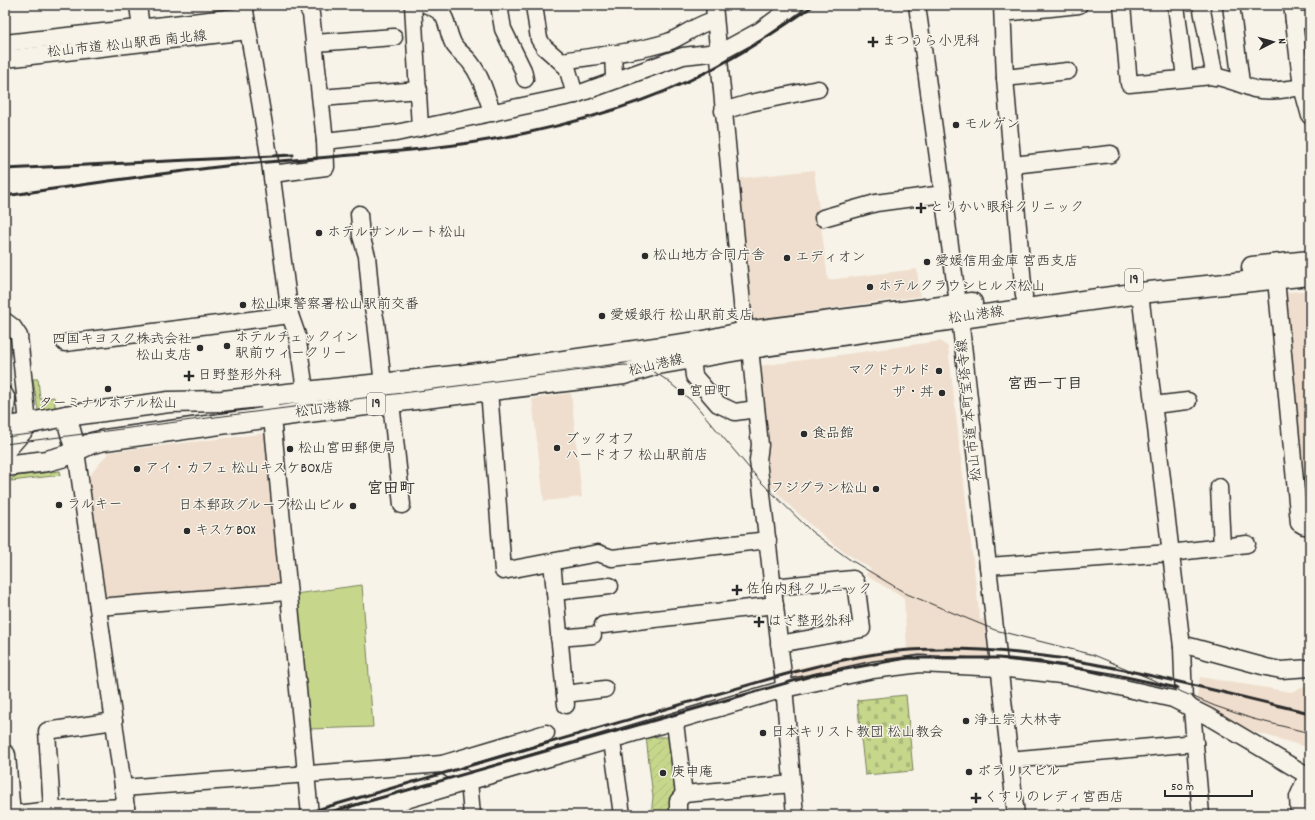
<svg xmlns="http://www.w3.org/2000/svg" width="1315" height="820" font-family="Dekko,'Klee One',sans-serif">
<defs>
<pattern id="cemetery-stones" width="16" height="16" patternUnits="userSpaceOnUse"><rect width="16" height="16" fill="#c6d78c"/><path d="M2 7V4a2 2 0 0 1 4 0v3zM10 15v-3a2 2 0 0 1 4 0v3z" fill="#aab979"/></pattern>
<pattern id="garden-furrows" width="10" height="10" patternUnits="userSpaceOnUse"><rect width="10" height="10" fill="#c6d78c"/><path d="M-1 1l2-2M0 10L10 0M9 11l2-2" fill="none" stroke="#aab979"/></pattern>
</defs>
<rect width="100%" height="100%" fill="#f7f3e8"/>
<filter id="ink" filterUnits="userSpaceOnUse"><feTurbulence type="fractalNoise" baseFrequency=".025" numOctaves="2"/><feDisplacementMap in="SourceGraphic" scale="8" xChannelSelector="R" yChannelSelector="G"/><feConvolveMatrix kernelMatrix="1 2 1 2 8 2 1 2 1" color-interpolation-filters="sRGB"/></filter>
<g filter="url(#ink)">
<g fill="#efdecd">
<path d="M814 170 828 280 917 269 920 296 748 320 734 179Z"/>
<path d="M1310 290V522L1301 519 1281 293Z"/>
<path d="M940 341 948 347 980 620 984 619 990 663 784 689 782 672 863 653 907 648 904 598 865 575 871 569 840 549 812 526 791 507 764 479 762 460 770 447 760 366Z"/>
<path d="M571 393 582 497 544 501 532 399Z"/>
<path d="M268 433 281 588 106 602 102 597 86 480 109 452Z"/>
<path d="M1200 677 1291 692 1310 685V748L1251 731 1196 702Z"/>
</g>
<g fill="#c6d78c" stroke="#78815c">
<path d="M33 379H38L40 399 54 397 56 413 39 412 38 410Z"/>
<path d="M60 471 61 475 11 481 12 478 18 476Z"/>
<path d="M1303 478H1310V522H1308Z"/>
<path d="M362 585 373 727 308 729 295 594Z"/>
</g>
<path fill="url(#cemetery-stones)" stroke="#78815c" d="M906 695 913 771 865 775 857 700Z"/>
<path fill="url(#garden-furrows)" stroke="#78815c" d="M646 737H672L679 791 674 815H651L653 797Z"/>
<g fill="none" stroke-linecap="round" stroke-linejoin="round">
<g stroke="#2b2b2b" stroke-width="19">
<g id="minor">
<path d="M138 5 141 28"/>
<path d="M244 5 269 155 290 315 297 335 307 404"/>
<path d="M306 5 311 14 325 141"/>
<path d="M413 5 420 128"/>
<path d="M427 5C450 14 444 22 452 41 455 50 465 55 470 62 482 77 486 96 493 113"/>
<path d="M499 5 503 29 523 70 525 79"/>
<path d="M534 5 539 39 544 47 567 67 575 95"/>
<path d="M714 5 744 325 750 348 760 445 758 460 783 675 795 815"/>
<path d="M917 5 960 318 1016 815"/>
<path d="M1002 5 1005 78 1024 296"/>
<path d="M1122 5 1129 84 1212 76C1227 78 1240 84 1254 89 1271 93 1293 88 1310 86"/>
<path d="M1176 5 1185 78"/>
<path d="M1201 5 1215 77"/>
<path d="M1231 5 1241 83"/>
<path d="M1292 5 1302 87 1310 116"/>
<path d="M1003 13 1079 5"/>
<path d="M1294 21 1310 19"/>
<path d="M5 43 245 16"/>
<path d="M315 43 394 37"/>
<path d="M613 53 614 76"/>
<path d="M5 59 248 31"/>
<path d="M563 64 569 60C602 55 636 52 668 42 684 36 698 23 715 20"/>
<path d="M1005 78 1068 71"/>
<path d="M321 98 419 90"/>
<path d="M723 111 750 103 818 89"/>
<path d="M1013 165 1111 154"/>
<path d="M272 174 326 167 325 141 396 133 575 95 683 56 718 52 728 48 761 30 795 5"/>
<path d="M359 214 361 236 367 256 371 299 376 322 383 384"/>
<path d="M823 218 876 203 943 194"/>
<path d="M1276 279 1299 523 1304 526H1310"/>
<path d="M1140 293 1182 647 1184 701 1192 709 1201 815"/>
<path d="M5 321 13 327 19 336 28 424"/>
<path d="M65 343 290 315"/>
<path d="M692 358 694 376 718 404 735 412 756 409"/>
<path d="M489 390 503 571 598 553 612 558 768 540"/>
<path d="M5 395 7 399 5 422"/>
<path d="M268 396 272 417 310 815"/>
<path d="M391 402 402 505"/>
<path d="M1153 405 1188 401"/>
<path d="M76 451 127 815"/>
<path d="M1219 487 1222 547"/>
<path d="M552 562 566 705"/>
<path d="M988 566 1170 553 1247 544"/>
<path d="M773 587 853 579 856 582 862 629 779 644"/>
<path d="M555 592 610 586"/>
<path d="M98 607 287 592"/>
<path d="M603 625 775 605"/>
<path d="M559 638 593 635"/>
<path d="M1182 647 1189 646 1266 667 1281 670 1310 668"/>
<path d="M565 694 605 689"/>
<path d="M675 723 684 794 792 784"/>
<path d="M612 741 622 815"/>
<path d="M1010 760 1195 743"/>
<path d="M442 764 546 733"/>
<path d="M123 788 442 764 469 781 472 815"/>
<path d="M52 810 47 731 114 721"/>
<path d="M5 815 52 810 126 807"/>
<path d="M355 815 784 689 873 670 920 664 999 668 1070 676 1173 699 1209 717 1310 777"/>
<path d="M678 815V801L684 794"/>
<path d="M1299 815 1298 797 1307 776"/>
</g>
</g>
<g stroke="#2b2b2b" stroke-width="23">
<g id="major">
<path d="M1252 267 1310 261"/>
<path d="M66 416 76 451"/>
<path d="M5 428 66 416 169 402 222 401 464 375 705 341 745 332 972 303"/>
<path d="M5 450 28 424"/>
<path d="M5 466 47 461 65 456 92 443 105 440 308 412 624 374 658 364 750 348 1140 293 1310 275"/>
<path d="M5 755 10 815"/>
</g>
</g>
<use href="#minor" stroke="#f7f3e8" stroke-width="16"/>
<use href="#major" stroke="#f7f3e8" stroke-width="20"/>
<g stroke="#2b2b2b" stroke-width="1">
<path d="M5 437 39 433"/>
<path d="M5 444 613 366 626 365 650 369 665 379 693 402 761 482 812 532 849 559 907 594 995 630 1094 655 1215 706 1253 719 1310 733"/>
</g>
<g stroke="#2b2b2b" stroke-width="3">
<path d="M5 169 293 155"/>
<path d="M5 196C82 185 159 173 236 165 331 155 432 153 526 133 596 118 670 95 732 58 760 42 787 24 814 5"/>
<path d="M323 814 818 674 907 658H998L1042 662 1112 674 1177 688"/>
<path d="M299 815 783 675C824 664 867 653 910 650 1046 642 1179 683 1310 713"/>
</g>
</g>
</g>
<g fill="#2b2b2b" stroke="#f7f3e8" stroke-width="1.5">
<path d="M871 36h4v4h4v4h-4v4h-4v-4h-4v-4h4z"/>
<circle cx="956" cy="125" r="4"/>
<path d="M919 202h4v4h4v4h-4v4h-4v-4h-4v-4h4z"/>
<circle cx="319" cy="233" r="4"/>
<circle cx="645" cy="256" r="4"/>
<circle cx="787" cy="258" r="4"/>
<circle cx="927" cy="262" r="4"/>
<circle cx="870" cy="287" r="4"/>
<circle cx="243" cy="305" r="4"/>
<circle cx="602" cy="316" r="4"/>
<circle cx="227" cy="346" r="4"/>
<circle cx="200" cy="348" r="4"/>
<circle cx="939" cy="371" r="4"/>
<path d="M187 370h4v4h4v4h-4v4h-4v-4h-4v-4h4z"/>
<circle cx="108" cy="389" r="4"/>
<rect x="677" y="388" width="8" height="8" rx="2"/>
<circle cx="942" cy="393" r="4"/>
<circle cx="804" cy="434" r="4"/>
<circle cx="557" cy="448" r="4"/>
<circle cx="290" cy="449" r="4"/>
<circle cx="137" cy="469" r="4"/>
<circle cx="876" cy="489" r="4"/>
<circle cx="59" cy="505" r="4"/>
<circle cx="353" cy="506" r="4"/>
<circle cx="187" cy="531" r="4"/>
<path d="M735 584h4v4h4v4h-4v4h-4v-4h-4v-4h4z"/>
<path d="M757 616h4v4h4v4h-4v4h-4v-4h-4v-4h4z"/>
<circle cx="966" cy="721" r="4"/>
<circle cx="763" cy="733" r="4"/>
<circle cx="969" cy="772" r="4"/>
<circle cx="663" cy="773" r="4"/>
<path d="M974 792h4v4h4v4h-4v4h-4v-4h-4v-4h4z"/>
</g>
<g text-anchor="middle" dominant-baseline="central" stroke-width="3" stroke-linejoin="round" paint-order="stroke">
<g fill="#f7f3e8" stroke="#686764" stroke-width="1">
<rect x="1125" y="269" width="18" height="22" rx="3"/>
<rect x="367" y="393" width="18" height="22" rx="3"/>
</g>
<g font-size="13" font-weight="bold" fill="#2b2b2b">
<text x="1134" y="280">19</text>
<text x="376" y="404">19</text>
</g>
<g font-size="14" fill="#2b2b2b" stroke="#f7f3e8" text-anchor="start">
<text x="882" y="42">まつうら小児科</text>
<text x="964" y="125">モルゲン</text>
<text x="930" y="208">とりかい眼科クリニック</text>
<text x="327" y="233">ホテルサンルート松山</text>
<text x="653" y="256">松山地方合同庁舎</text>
<text x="795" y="258">エディオン</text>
<text x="935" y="262">愛媛信用金庫 宮西支店</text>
<text x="878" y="287">ホテルクラウンヒルズ松山</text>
<text x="251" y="305">松山東警察署松山駅前交番</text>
<text x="610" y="316">愛媛銀行 松山駅前支店</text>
<text x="235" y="338">ホテルチェックイン<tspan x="235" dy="16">駅前ウィークリー</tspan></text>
<text x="192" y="340" text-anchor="end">四国キヨスク株式会社<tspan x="192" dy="16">松山支店</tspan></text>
<text x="931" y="371" text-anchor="end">マクドナルド</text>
<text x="198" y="376">日野整形外科</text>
<text x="689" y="392">宮田町</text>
<text x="934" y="393" text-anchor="end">ザ・丼</text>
<text x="108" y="404" text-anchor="middle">ターミナルホテル松山</text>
<text x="812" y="434">食品館</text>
<text x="565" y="440">ブックオフ<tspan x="565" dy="16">ハードオフ 松山駅前店</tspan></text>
<text x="298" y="449">松山宮田郵便局</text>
<text x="145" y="469">アイ・カフェ 松山キスケBOX店</text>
<text x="868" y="489" text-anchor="end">フジグラン松山</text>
<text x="67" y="505">ラルキー</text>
<text x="345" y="506" text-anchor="end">日本郵政グループ松山ビル</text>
<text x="195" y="531">キスケBOX</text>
<text x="746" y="590">佐伯内科クリニック</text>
<text x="768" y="622">はざ整形外科</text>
<text x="974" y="721">浄土宗 大林寺</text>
<text x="771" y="733">日本キリスト教団 松山教会</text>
<text x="977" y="772">ポラリスビル</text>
<text x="671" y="773">庚申庵</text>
<text x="984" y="798">くすりのレディ宮西店</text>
</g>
<g font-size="14" fill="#2b2b2b" stroke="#f7f3e8">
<text transform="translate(127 45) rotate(-6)">松山市道 松山駅西 南北線</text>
<text transform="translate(976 316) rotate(-8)">松山港線</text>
<text transform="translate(656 366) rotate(-13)">松山港線</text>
<text transform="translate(323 410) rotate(-7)">松山港線</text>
<text transform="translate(970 410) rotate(-96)">松山市道 本町宝塔寺線</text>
</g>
<g font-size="15" font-weight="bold" fill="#2b2b2b" stroke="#f7f3e8">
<text x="1045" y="385">宮西一丁目</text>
</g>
<g font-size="16" font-weight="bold" fill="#2b2b2b" stroke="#f7f3e8">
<text x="391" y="489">宮田町</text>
</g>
</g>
<rect width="1315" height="820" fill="none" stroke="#f7f3e8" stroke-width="20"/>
<rect x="10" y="10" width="1295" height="800" fill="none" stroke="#2b2b2b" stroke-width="1.5" filter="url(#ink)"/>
<g transform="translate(1273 42) rotate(84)" stroke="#f7f3e8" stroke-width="3" paint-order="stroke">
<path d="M0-3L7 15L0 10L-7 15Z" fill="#2b2b2b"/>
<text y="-6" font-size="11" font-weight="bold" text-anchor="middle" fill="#2b2b2b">N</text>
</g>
<path d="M1165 790v6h87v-6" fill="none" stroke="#2b2b2b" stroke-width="2"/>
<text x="1171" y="790" font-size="12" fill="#2b2b2b" stroke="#f7f3e8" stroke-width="3" paint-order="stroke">50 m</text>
</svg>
